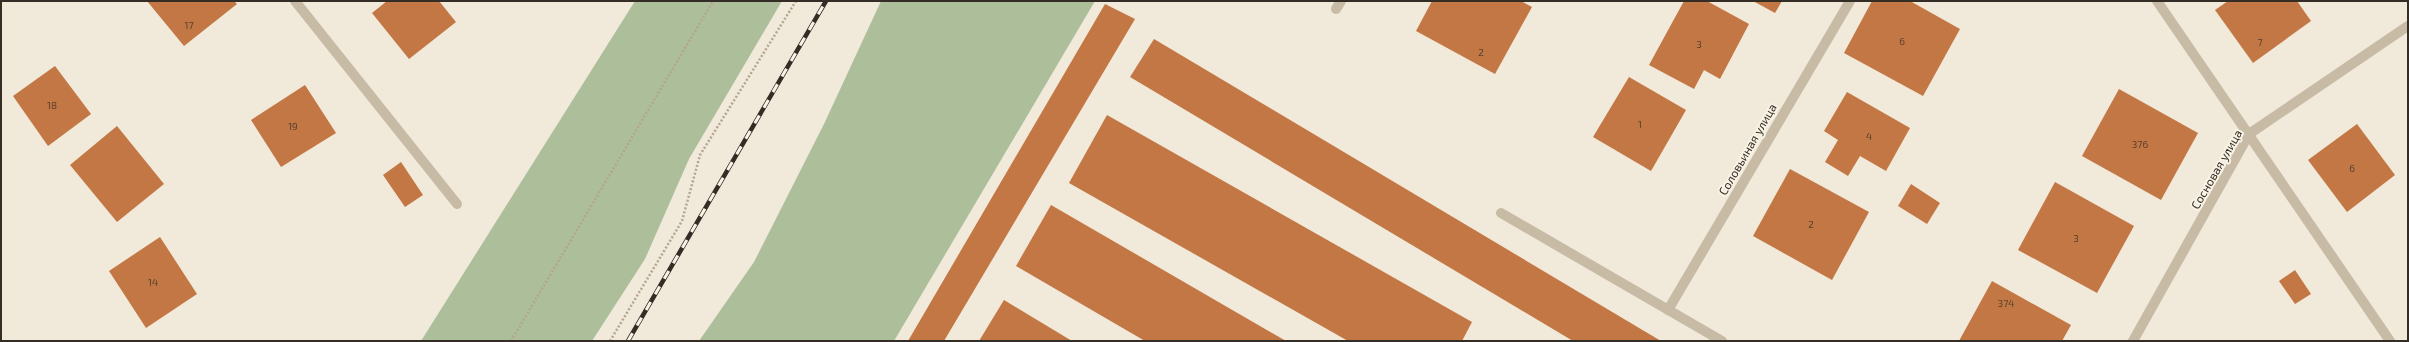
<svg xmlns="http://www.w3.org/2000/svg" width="2409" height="342" font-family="'Exo 2',sans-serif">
<rect width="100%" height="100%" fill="#f1e9d9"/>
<g fill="#adbf9a">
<path d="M635 1H782L689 159 645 259 592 341H421Z"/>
<path d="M881 1H1095L894 341H699L754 262 824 124Z"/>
</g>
<g fill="#c37744">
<path d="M147 1H234L237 4 184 46Z"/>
<path d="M387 1H439L456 22 409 59 372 13Z"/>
<path d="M1432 1H1521L1532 7 1495 74 1416 31Z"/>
<path d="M1684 1H1707L1749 24 1720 79 1704 70 1694 89 1649 65Z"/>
<path d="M1753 1H1782L1775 13Z"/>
<path d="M1872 1H1910L1960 29 1923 96 1844 53Z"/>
<path d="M2228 1H2297L2311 21 2253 63 2215 10Z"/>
<path d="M1105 4 1135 19 944 341H908Z"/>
<path d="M1154 39 1661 341H1573L1130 77Z"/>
<path d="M55 66 91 114 48 146 13 96Z"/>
<path d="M1629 77 1686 110 1651 171 1593 137Z"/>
<path d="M305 85 336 133 281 167 251 120Z"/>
<path d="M2119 89 2198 133 2161 200 2082 156Z"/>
<path d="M1847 92 1910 128 1886 171 1860 156 1848 176 1825 162 1838 140 1824 131Z"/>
<path d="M1107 115 1472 322 1462 341H1348L1069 183Z"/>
<path d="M2357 124 2395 175 2347 212 2308 160Z"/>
<path d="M117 126 164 184 117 222 70 165Z"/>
<path d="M401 162 423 195 405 207 383 175Z"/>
<path d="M1790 169 1869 212 1832 280 1753 236Z"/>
<path d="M2055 182 2134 226 2097 293 2018 250Z"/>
<path d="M1911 184 1940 203 1927 224 1898 206Z"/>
<path d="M1051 205 1286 341H1145L1016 266Z"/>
<path d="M160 237 197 294 146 328 109 271Z"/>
<path d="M2295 270 2311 294 2295 304 2279 281Z"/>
<path d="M1992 281 2071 325 2062 341H1959Z"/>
<path d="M1004 300 1072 341H979Z"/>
</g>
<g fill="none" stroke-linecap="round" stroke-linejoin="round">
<g stroke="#b4a590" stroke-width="2.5" stroke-dasharray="2 2" stroke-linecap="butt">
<path d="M511 341 713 1"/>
<path d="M610 341 682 221 700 155 796 1"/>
</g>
<g stroke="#c8bba5" stroke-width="10">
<path d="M295 1 457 204"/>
<path d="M1501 213 1722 341"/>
</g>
<g stroke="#c8bba5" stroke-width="10">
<path d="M2157 1 2390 341"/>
<path d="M1336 9 1341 1"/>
<path d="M1668 310 1850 1"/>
<path d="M2133 341 2249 134 2408 26"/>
</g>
<g stroke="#342d26" stroke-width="4.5">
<path id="rail" d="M628 341 826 1"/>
</g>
<use href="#rail" stroke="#f9f3e5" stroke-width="3" stroke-dasharray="9" stroke-linecap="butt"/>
</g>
<g text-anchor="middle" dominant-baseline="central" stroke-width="4" stroke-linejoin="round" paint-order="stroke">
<g font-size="10" fill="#58402e">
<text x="189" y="25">17</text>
<text x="1902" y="41">6</text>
<text x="2260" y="42">7</text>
<text x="1699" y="44">3</text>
<text x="1481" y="52">2</text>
<text x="52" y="105">18</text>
<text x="1640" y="124">1</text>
<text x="293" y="126">19</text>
<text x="1869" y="136">4</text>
<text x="2140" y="144">376</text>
<text x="2352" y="168">6</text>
<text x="1811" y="224">2</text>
<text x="2076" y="238">3</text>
<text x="153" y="282">14</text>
<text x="2006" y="303">374</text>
</g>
<g font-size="12" fill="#342d26" stroke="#f9f3e5">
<text transform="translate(1747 149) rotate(-60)">Соловьиная улица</text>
<text transform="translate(2216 169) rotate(-60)">Сосновая улица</text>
</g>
</g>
<rect width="2409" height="342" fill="none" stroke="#342d26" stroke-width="4"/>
</svg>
